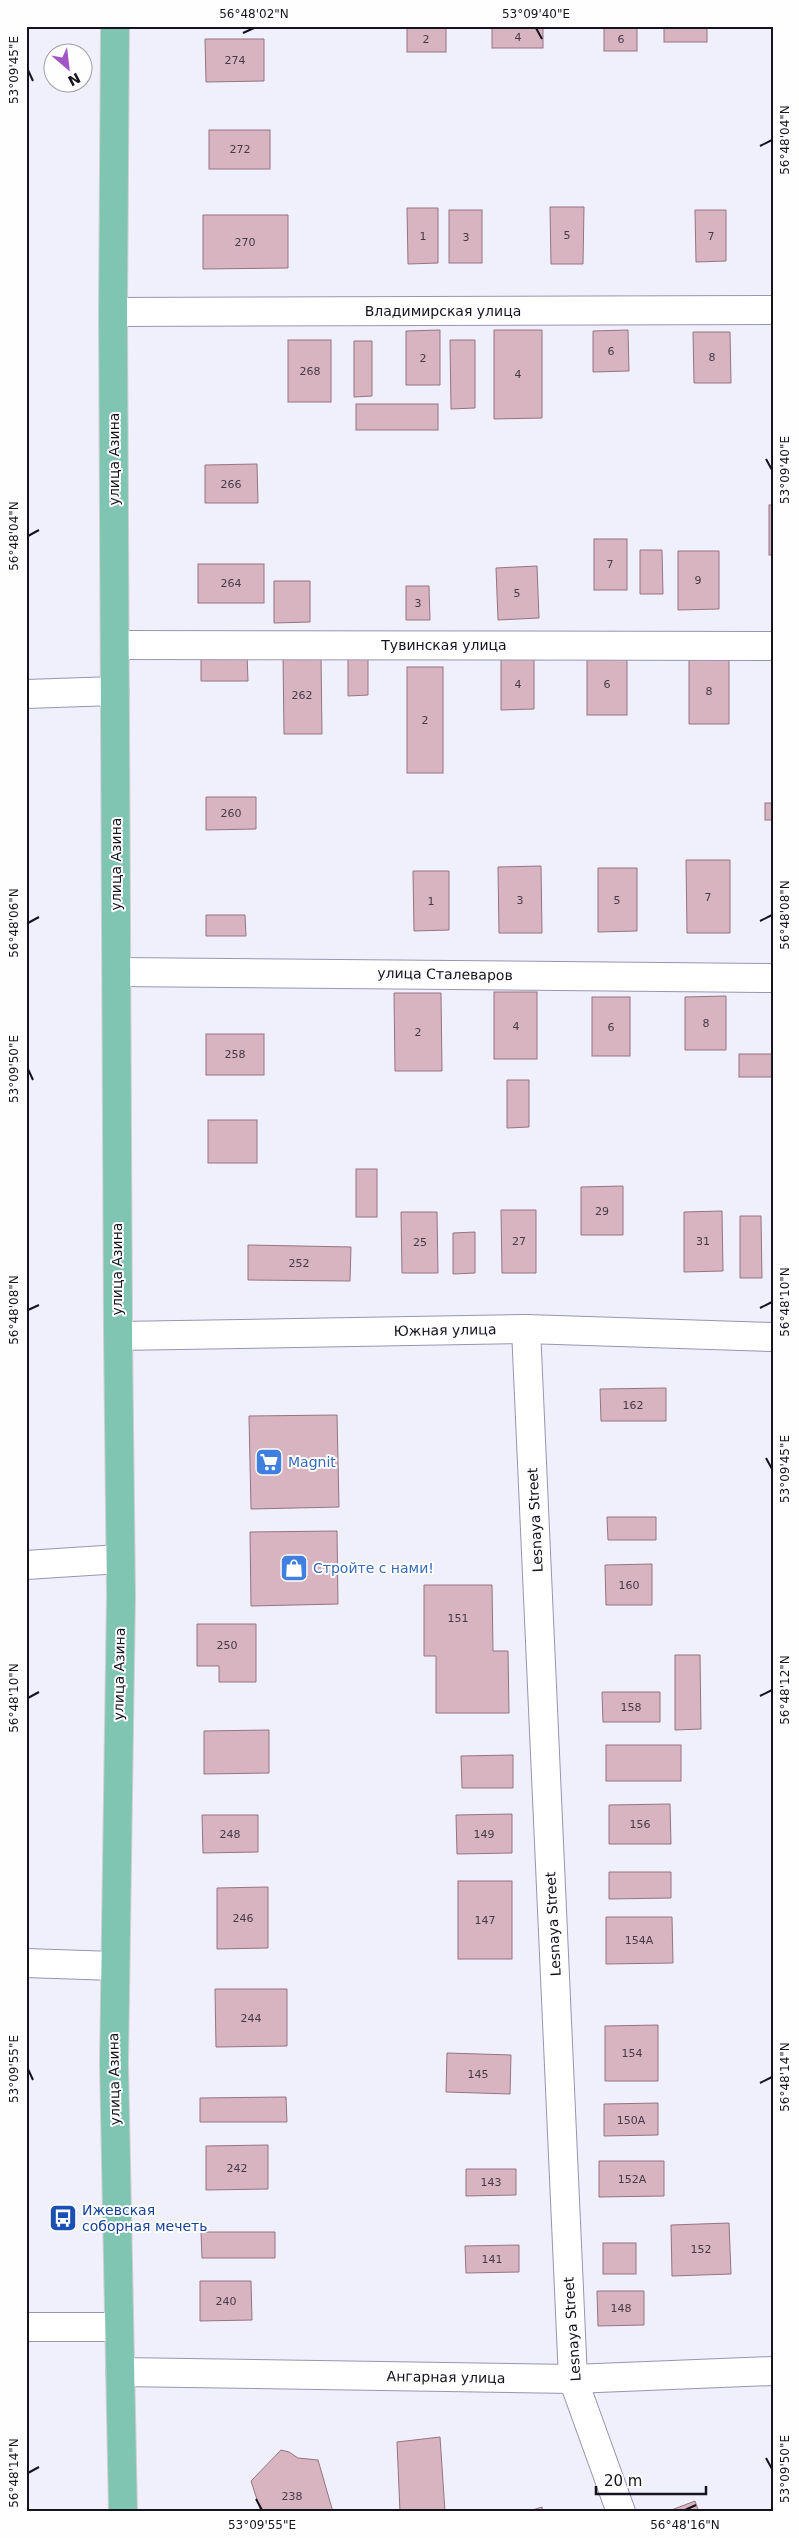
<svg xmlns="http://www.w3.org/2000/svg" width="799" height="2538" font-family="'DejaVu Sans',sans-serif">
<rect width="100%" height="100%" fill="#f0effc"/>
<g fill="#d8b3c0" stroke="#967481">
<rect x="407" y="26" width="39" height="26"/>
<rect x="492" y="26" width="51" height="22"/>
<rect x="604" y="26" width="33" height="25"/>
<rect x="664" y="26" width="43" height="16"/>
<path d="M205 39H264V81L206 82Z"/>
<rect x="209" y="130" width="61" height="39"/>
<path d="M550 207H584L583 264H551Z"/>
<path d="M407 208H438V263L408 264Z"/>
<rect x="449" y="210" width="33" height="53"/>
<path d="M695 210H726V261L696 262Z"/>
<path d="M203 215H288V268L203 269Z"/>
<path d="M26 262H28L27 320H26Z"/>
<path d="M440 330V385H406V331Z"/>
<path d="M494 330H542V418L494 419Z"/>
<path d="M628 330 629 371 593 372V331Z"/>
<path d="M693 332H730L731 383H694Z"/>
<rect x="288" y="340" width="43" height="62"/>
<path d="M450 340H475V408L451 409Z"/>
<path d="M354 341H372V396L354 397Z"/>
<rect x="356" y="404" width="82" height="26"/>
<path d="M257 464 258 503H205V465Z"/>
<rect x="769" y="505" width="4" height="50"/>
<rect x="594" y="539" width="33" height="51"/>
<path d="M640 550H662L663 594H640Z"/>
<path d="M678 551H719V609L678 610Z"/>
<rect x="198" y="564" width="66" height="39"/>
<path d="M537 566 539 618 498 620 496 568Z"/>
<path d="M274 581H310V622L274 623Z"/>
<path d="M406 586H429L430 620H406Z"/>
<rect x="587" y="653" width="40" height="62"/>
<path d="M247 654 248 681H201V655Z"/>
<path d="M283 656H321L322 734H284Z"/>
<path d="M348 658H368V695L348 696Z"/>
<path d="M729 658V724H689V659Z"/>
<path d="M501 659H534V709L501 710Z"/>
<rect x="407" y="667" width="36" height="106"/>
<path d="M206 797H256V829L206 830Z"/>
<rect x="765" y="803" width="8" height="17"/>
<path d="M686 860H730V933H687Z"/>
<path d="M541 866 542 933H499L498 867Z"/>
<path d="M598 868H637V931L598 932Z"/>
<path d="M413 871H449V930L414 931Z"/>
<path d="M206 915H245L246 936H206Z"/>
<rect x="494" y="992" width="43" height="67"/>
<path d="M394 993H441L442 1071H395Z"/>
<path d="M726 996V1050H685V997Z"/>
<rect x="592" y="997" width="38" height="59"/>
<rect x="206" y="1034" width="58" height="41"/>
<rect x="739" y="1054" width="34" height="23"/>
<path d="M507 1080H529V1127L507 1128Z"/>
<rect x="208" y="1120" width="49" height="43"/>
<rect x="356" y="1169" width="21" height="48"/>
<path d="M623 1186V1235H581V1187Z"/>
<path d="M501 1210H536V1273H502Z"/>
<path d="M722 1211 723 1271 684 1272V1212Z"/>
<path d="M401 1212H437L438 1273H402Z"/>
<path d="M740 1216H761L762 1278H740Z"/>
<path d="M475 1232V1273L453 1274V1233Z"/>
<path d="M248 1245 351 1247 350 1281 248 1280Z"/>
<path d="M666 1388V1421H601L600 1389Z"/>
<path d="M337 1415 339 1507 251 1509 249 1416Z"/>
<path d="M607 1517H656V1540H608Z"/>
<path d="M337 1531 338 1604 251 1606 250 1532Z"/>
<path d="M652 1564V1605H606L605 1565Z"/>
<path d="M424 1585H492L493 1651H508L509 1713H436V1656H424Z"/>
<path d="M197 1624H256V1682H219V1666H197Z"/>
<path d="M675 1655H700L701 1729 675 1730Z"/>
<path d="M602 1692H660V1722H603Z"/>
<path d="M269 1730V1773L204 1774V1731Z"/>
<rect x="606" y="1745" width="75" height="36"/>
<path d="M513 1755V1788H462L461 1756Z"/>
<path d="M670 1804 671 1844H609V1805Z"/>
<path d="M512 1814V1853L457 1854 456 1815Z"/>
<path d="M202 1815H258V1852L203 1853Z"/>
<path d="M609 1872H671V1898L609 1899Z"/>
<rect x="458" y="1881" width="54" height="78"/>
<path d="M268 1887V1948L217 1949V1888Z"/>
<path d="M606 1917H672L673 1963 606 1964Z"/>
<path d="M215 1989H287V2046L216 2047Z"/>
<path d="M658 2025V2081H605V2026Z"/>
<path d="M447 2053 511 2055 510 2094 446 2092Z"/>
<path d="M286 2097 287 2122H200V2098Z"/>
<path d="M658 2103V2135L604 2136V2104Z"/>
<path d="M268 2145V2189L206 2190V2146Z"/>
<path d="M599 2161H664V2196L599 2197Z"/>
<path d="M466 2169H516V2195L466 2196Z"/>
<path d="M729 2223 731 2274 672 2276 671 2225Z"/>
<path d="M201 2232H275V2258H202Z"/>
<rect x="603" y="2243" width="33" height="31"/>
<path d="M519 2245V2272L466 2273 465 2246Z"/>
<path d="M200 2281H251L252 2320 200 2321Z"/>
<path d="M597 2291H644V2325L598 2326Z"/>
<path d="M440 2437 445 2512H400L397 2442Z"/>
<path d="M281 2450 289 2452 298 2458 318 2460 333 2512H261L251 2481Z"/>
<path d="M695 2501 699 2512H666Z"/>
<path d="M542 2507 543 2512H526Z"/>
</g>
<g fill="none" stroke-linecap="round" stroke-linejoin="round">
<g stroke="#9894b3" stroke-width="30">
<g id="minor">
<path d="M113 312 773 310"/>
<path d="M116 645 773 646"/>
<path d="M26 694 115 691"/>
<path d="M117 972 773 978"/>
<path d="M526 1329 573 2379 621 2512"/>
<path d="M118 1336 526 1329 773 1337"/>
<path d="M26 1565 120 1559"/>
<path d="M26 1963 114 1966"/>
<path d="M26 2327H119"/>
<path d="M120 2372 573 2379 773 2371"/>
</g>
</g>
<g stroke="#d0d0d2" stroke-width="30">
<path id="major" d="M115 26 113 312 118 1336 121 1595 114 2063 123 2512"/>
</g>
<use href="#minor" stroke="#fff" stroke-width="28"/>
<use href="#major" stroke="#80c4b2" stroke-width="28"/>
</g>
<path fill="none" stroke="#14131e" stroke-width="2" d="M536 28 542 39M243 33 254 28M28 70 33 81M760 146 772 140M766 459 772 470M28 536 39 530M760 921 772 915M28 923 39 917M28 1069 33 1080M760 1308 772 1302M28 1310 39 1305M766 1458 772 1469M760 1696 772 1690M28 1698 39 1692M28 2069 33 2080M760 2083 772 2077M766 2458 772 2469M28 2473 39 2467M256 2499 262 2510M685 2510 696 2505"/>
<defs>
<g id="supermarket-square" transform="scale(1.4375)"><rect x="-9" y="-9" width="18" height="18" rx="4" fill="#3f7fe0" stroke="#fefefe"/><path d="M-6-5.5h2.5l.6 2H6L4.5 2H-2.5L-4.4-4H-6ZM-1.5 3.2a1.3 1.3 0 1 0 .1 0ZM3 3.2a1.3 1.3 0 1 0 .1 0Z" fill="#fff"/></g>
<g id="shop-square" transform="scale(1.4375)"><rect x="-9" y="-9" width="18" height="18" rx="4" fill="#3f7fe0" stroke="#fefefe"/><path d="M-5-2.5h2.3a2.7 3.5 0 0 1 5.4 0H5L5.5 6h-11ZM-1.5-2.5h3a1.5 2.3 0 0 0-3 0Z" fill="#fff"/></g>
<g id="bus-square" transform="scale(1.4375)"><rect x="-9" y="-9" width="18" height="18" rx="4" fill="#1a4fb4" stroke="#fefefe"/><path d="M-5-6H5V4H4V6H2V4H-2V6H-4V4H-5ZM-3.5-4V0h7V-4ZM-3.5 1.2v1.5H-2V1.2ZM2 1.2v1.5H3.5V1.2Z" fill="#fff"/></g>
</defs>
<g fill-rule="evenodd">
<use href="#supermarket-square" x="269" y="1462"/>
<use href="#shop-square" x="294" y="1568"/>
<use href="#bus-square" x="63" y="2218"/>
</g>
<g text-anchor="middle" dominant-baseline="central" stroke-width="4" stroke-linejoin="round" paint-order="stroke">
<g font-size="11" fill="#453b46">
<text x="518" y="37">4</text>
<text x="426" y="39">2</text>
<text x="621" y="39">6</text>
<text x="235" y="60">274</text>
<text x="240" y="149">272</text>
<text x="567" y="235">5</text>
<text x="423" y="236">1</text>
<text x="711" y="236">7</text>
<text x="466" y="237">3</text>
<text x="245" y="242">270</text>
<text x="611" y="351">6</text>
<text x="712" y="357">8</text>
<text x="423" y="358">2</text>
<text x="310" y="371">268</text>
<text x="518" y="374">4</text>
<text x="231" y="484">266</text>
<text x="610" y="564">7</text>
<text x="698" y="580">9</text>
<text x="231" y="583">264</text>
<text x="517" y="593">5</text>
<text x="418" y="603">3</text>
<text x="518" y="684">4</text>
<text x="607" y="684">6</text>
<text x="709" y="691">8</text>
<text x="302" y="695">262</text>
<text x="425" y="720">2</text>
<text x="231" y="813">260</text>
<text x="708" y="897">7</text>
<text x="520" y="900">3</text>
<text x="617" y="900">5</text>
<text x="431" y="901">1</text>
<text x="706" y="1023">8</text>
<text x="516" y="1026">4</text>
<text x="611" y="1027">6</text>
<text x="418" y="1032">2</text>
<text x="235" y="1054">258</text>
<text x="602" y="1211">29</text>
<text x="519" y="1241">27</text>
<text x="703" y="1241">31</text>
<text x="420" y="1242">25</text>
<text x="299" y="1263">252</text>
<text x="633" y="1405">162</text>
<text x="629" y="1585">160</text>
<text x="458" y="1618">151</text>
<text x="227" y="1645">250</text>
<text x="631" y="1707">158</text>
<text x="640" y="1824">156</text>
<text x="230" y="1834">248</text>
<text x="484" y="1834">149</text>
<text x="243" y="1918">246</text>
<text x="485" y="1920">147</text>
<text x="639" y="1940">154А</text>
<text x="251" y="2018">244</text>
<text x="632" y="2053">154</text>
<text x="478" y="2074">145</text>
<text x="631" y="2120">150А</text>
<text x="237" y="2168">242</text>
<text x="632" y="2179">152А</text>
<text x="491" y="2182">143</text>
<text x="701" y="2249">152</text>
<text x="492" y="2259">141</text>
<text x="226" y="2301">240</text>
<text x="621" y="2308">148</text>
<text x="292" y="2496">238</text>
</g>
<g font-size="14" fill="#14131e" stroke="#fefefe">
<text x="443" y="311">Владимирская улица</text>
<text transform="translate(114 459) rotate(-90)">улица Азина</text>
<text x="444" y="645">Тувинская улица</text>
<text transform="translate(116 864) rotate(-90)">улица Азина</text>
<text transform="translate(445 974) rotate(1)">улица Сталеваров</text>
<text transform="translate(117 1269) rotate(-90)">улица Азина</text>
<text transform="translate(445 1330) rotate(-1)">Южная улица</text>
<text transform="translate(535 1520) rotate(-93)">Lesnaya Street</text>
<text transform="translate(119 1674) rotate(-89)">улица Азина</text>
<text transform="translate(553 1924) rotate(-93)">Lesnaya Street</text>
<text transform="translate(114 2079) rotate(-91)">улица Азина</text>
<text transform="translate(572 2329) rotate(-94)">Lesnaya Street</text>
<text transform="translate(446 2377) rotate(1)">Ангарная улица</text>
</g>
<g font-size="14" fill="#366cbe" stroke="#fefefe" text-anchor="start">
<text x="288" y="1462">Magnit</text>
<text x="313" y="1568">Стройте с нами!</text>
</g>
<g font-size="14" fill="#164399" stroke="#fefefe" text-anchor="start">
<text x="82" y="2210">Ижевская<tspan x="82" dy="16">соборная мечеть</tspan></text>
</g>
</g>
<rect width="799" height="2538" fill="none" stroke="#fefefe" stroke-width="55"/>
<g transform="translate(68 68) rotate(152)"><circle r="24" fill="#fefefe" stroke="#a0a0a4"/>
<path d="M0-4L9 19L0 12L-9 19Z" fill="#a054c7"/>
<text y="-8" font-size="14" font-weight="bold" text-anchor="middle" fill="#14131e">N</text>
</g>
<path d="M596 2486v8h110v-8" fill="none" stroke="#14131e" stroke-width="2.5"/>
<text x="604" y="2486" font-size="15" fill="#14131e" stroke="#fefefe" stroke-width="4" paint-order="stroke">20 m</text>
<rect x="28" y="28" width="744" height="2482" fill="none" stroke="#14131e" stroke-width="2"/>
<g font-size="12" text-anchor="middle" fill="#14131e">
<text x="254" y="18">56°48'02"N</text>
<text x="536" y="18">53°09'40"E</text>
<text transform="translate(14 70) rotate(-90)" y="4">53°09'45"E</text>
<text transform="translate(785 140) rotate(-90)" y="4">56°48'04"N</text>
<text transform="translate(785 470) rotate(-90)" y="4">53°09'40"E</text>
<text transform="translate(14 536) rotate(-90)" y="4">56°48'04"N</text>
<text transform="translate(785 915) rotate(-90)" y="4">56°48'08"N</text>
<text transform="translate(14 923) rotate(-90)" y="4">56°48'06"N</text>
<text transform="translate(14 1069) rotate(-90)" y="4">53°09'50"E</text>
<text transform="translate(785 1302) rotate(-90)" y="4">56°48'10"N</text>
<text transform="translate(14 1310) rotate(-90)" y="4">56°48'08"N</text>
<text transform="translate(785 1469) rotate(-90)" y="4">53°09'45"E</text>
<text transform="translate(785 1690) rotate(-90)" y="4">56°48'12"N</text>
<text transform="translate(14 1698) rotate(-90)" y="4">56°48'10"N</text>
<text transform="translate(14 2069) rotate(-90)" y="4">53°09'55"E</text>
<text transform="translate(785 2077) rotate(-90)" y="4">56°48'14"N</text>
<text transform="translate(785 2469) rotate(-90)" y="4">53°09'50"E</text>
<text transform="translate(14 2473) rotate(-90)" y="4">56°48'14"N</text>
<text x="262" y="2529">53°09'55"E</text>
<text x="685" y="2529">56°48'16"N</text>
</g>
</svg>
